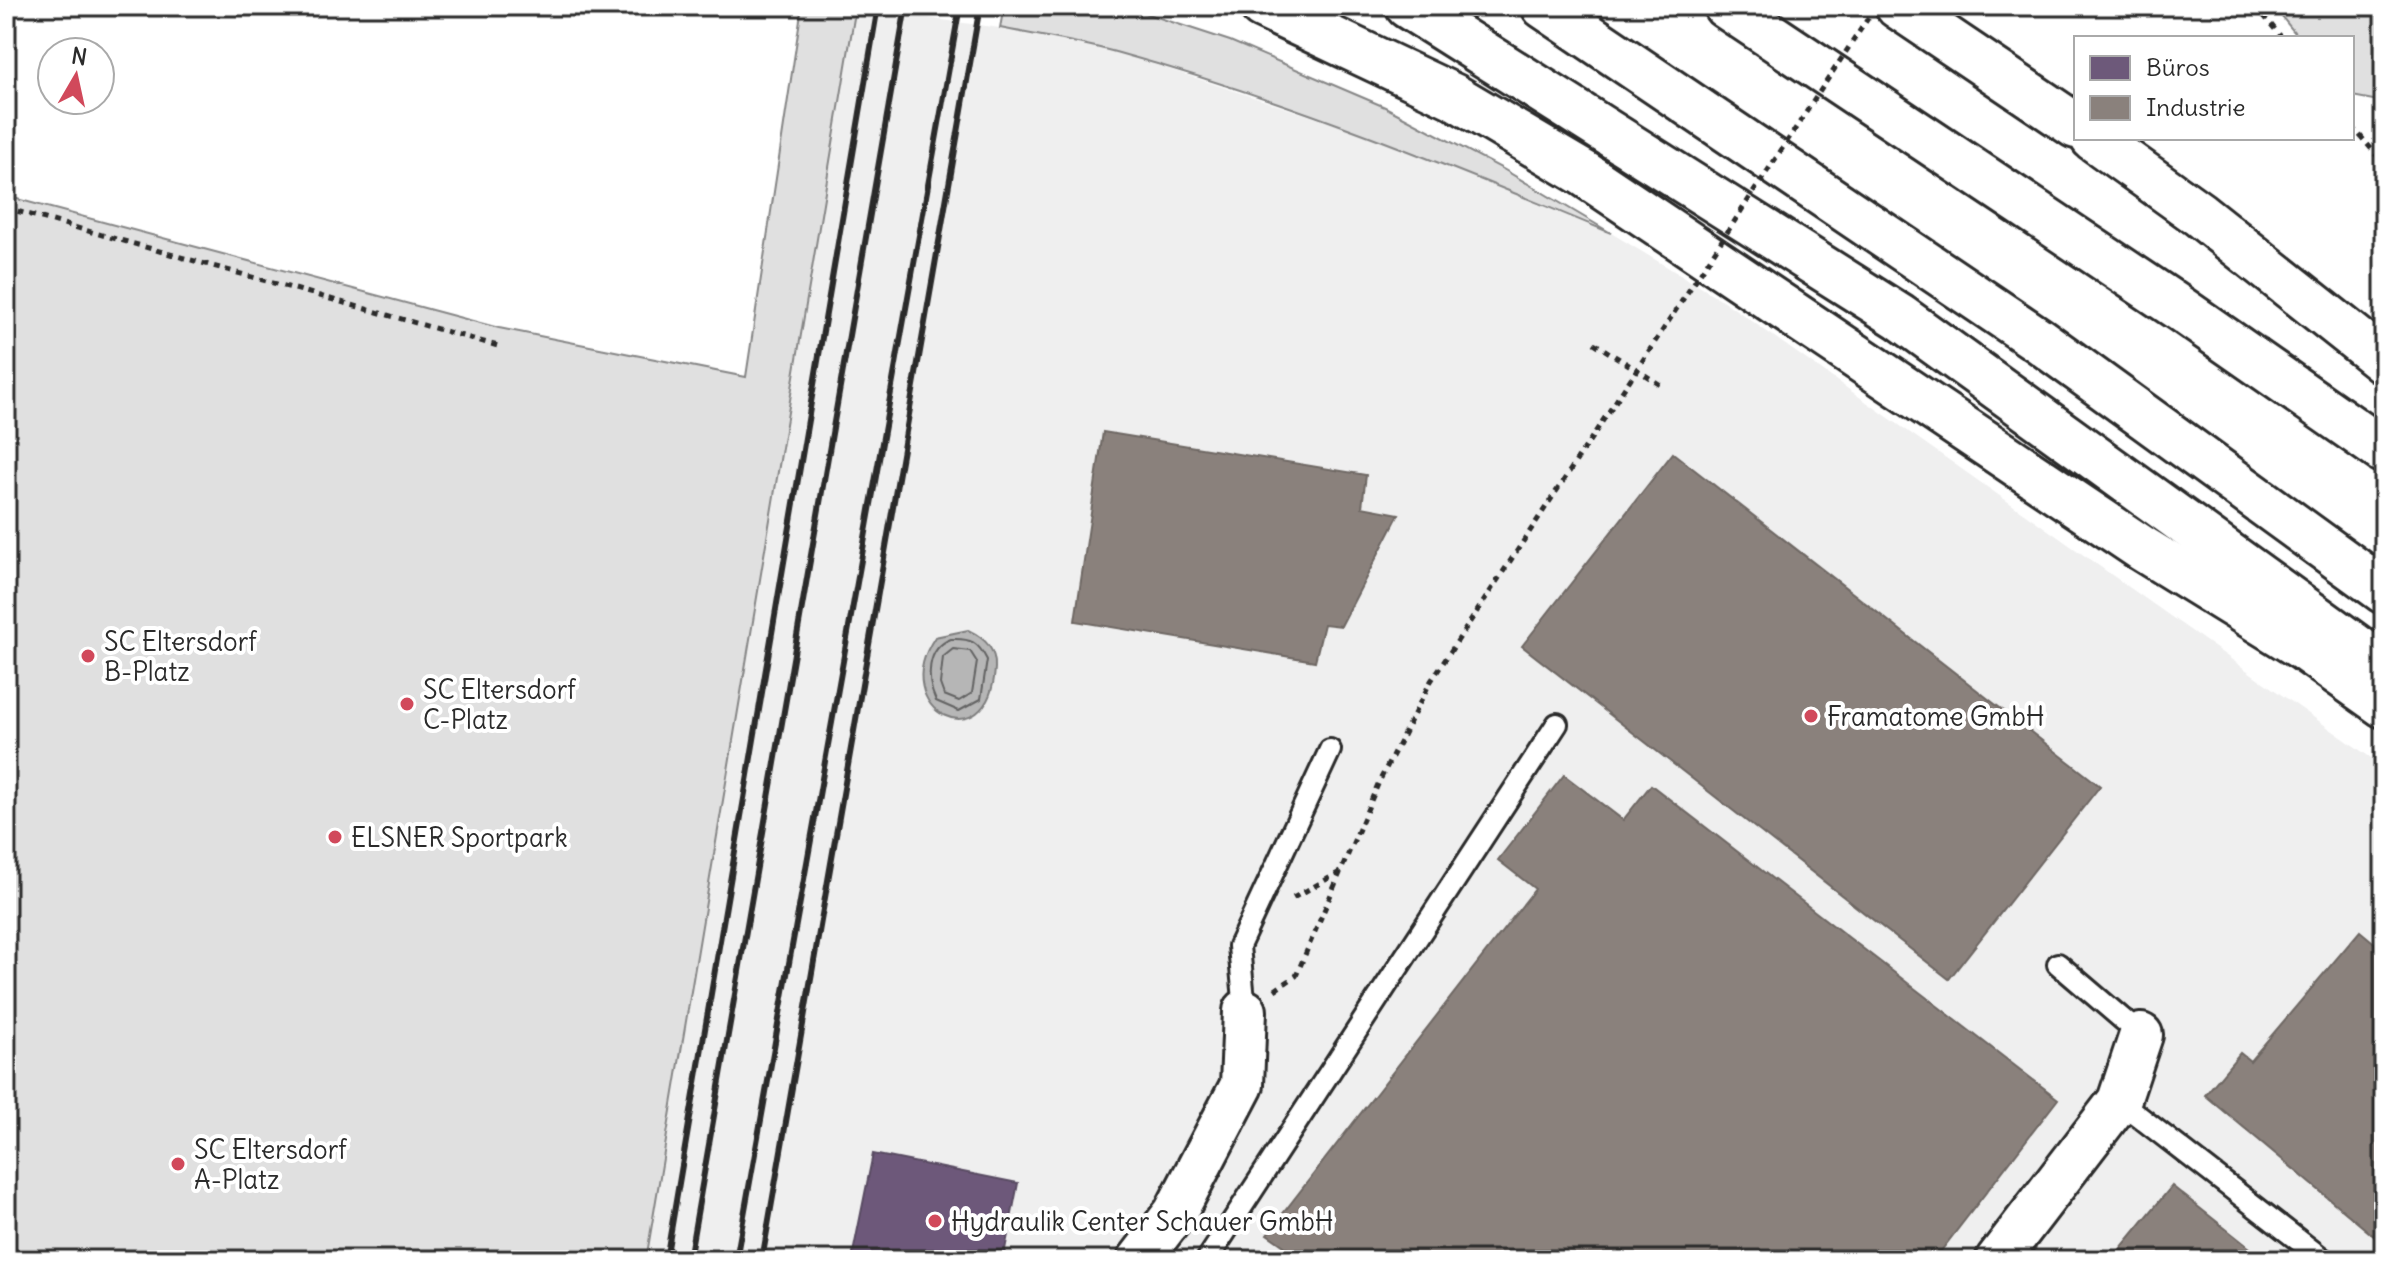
<svg xmlns="http://www.w3.org/2000/svg" width="2390" height="1266" font-family="Delius,sans-serif">
<rect width="100%" height="100%" fill="#fff"/>
<filter id="ink" filterUnits="userSpaceOnUse"><feTurbulence type="fractalNoise" baseFrequency=".0125" numOctaves="2"/><feDisplacementMap in="SourceGraphic" scale="16" xChannelSelector="R" yChannelSelector="G"/><feConvolveMatrix kernelMatrix="1 2 1 2 8 2 1 2 1" color-interpolation-filters="sRGB"/></filter>
<g filter="url(#ink)">
<path fill="#efefef" d="M856 6H875L877 11 1000 28 1117 52 1401 146 1611 233 1722 300 2384 767V1260H646Z"/>
<g fill="#e0e0e0" stroke="#868686" stroke-width="2">
<path d="M802 6H856L646 1260H6V196L499 328 746 377Z"/>
<path d="M1004 6H1123L1230 41 1385 107 1503 169 1611 233C1450 166 1288 100 1119 53 1081 42 1040 36 1000 28Z"/>
<path d="M2273 6H2384V102L2352 96V38H2299Z"/>
</g>
<path fill="#b6b6b6" stroke="#7e7e7e" stroke-width="2" d="M968 630C985 638 996 649 995 668 990 761 885 712 935 637Z"/>
<path fill="#6d597a" stroke="#594b62" stroke-width="2" d="M873 1154 1018 1183 1003 1260 852 1258Z"/>
<g fill="#8a817c" stroke="#6e6764" stroke-width="2">
<path d="M1103 432 1366 475 1362 507 1399 514 1341 626 1324 624 1315 661 1075 621Z"/>
<path d="M1673 453 2100 786 1949 979 1522 646Z"/>
<path d="M1564 775 1623 820 1651 785 2058 1099 1934 1260H1278L1287 1248 1267 1234 1535 889 1498 860Z"/>
<path d="M2360 931 2384 951V1226L2375 1237 2205 1095 2240 1053 2250 1061Z"/>
<path d="M2172 1186 2265 1260H2111Z"/>
</g>
<g fill="none" stroke-linecap="round" stroke-linejoin="round">
<g stroke="#636363" stroke-width="2">
<path d="M951 639C971 638 978 642 987 660L981 699 959 711 936 701C926 680 926 648 951 639Z"/>
<path d="M953 649 970 651 977 662 972 693 959 701 944 695 940 684 943 657Z"/>
</g>
<g stroke="#2b2b2b" stroke-width="26">
<g id="lane">
<path d="M2058 964 2141 1035"/>
<path d="M1245 1011 1239 946 1330 750"/>
<path d="M2119 1101 2324 1260"/>
<path d="M1207 1260 1557 724"/>
</g>
</g>
<g stroke="#2b2b2b" stroke-width="48">
<g id="street">
<path d="M1139 1260 1175 1213 1242 1085 1245 1011"/>
<path d="M1997 1260 2119 1101 2141 1035"/>
</g>
</g>
<g stroke="#2b2b2b" stroke-width="50">
<g id="highway">
<path d="M1262 6 1453 96 1583 173 2143 549 2305 649 2384 705"/>
<path d="M1408 6 1900 317 2384 667"/>
<path d="M1544 6 2040 341 2384 591"/>
<path d="M1726 6 2182 310 2384 451"/>
<path d="M1898 6 2076 126"/>
<path d="M2093 138 2199 214 2384 361"/>
</g>
</g>
<g stroke="#2b2b2b" stroke-width="5" stroke-dasharray="6 6" stroke-linecap="butt">
<path d="M2256 6 2282 38"/>
<path d="M2352 126 2384 164"/>
<path d="M6 208 498 346"/>
<path d="M1594 343 1664 387"/>
<path d="M1293 898 1340 872"/>
<path d="M1275 990 1296 976 1379 782 1431 681 1674 313"/>
</g>
<use href="#lane" stroke="#fff" stroke-width="20"/>
<use href="#street" stroke="#fff" stroke-width="42"/>
<use href="#highway" stroke="#fff" stroke-width="44"/>
<g stroke="#2b2b2b" stroke-width="6">
<path d="M666 1260 878 6"/>
<path d="M689 1260 906 6"/>
<path d="M736 1260 960 6"/>
<path d="M762 1260 980 6"/>
</g>
<path stroke="#2b2b2b" stroke-width="5" stroke-dasharray="6 6" stroke-linecap="butt" d="M1674 313 1876 6"/>
</g>
</g>
<g fill="#d1495b" stroke="#fff" stroke-width="3">
<circle cx="88" cy="656" r="8"/>
<circle cx="407" cy="704" r="8"/>
<circle cx="1811" cy="716" r="8"/>
<circle cx="335" cy="837" r="8"/>
<circle cx="178" cy="1164" r="8"/>
<circle cx="935" cy="1221" r="8"/>
</g>
<g text-anchor="middle" dominant-baseline="central" stroke-width="8" stroke-linejoin="round" paint-order="stroke">
<g font-size="26" fill="#2b2b2b" stroke="#fff" text-anchor="start">
<text x="104" y="641">SC Eltersdorf<tspan x="104" dy="30">B-Platz</tspan></text>
<text x="423" y="689">SC Eltersdorf<tspan x="423" dy="30">C-Platz</tspan></text>
<text x="1827" y="716">Framatome GmbH</text>
<text x="351" y="837">ELSNER Sportpark</text>
<text x="194" y="1149">SC Eltersdorf<tspan x="194" dy="30">A-Platz</tspan></text>
<text x="951" y="1221">Hydraulik Center Schauer GmbH</text>
</g>
</g>
<rect width="2390" height="1266" fill="none" stroke="#fff" stroke-width="32"/>
<rect x="16" y="16" width="2358" height="1234" fill="none" stroke="#2b2b2b" stroke-width="3" filter="url(#ink)"/>
<rect x="2074" y="36" width="280" height="104" fill="#ffffff" stroke="#aaaaaa" stroke-width="2"/>
<rect x="2090" y="56" width="40" height="24" fill="#6d597a" stroke="#aaaaaa" stroke-width="2"/>
<text x="2146" y="76" font-size="24" fill="#2b2b2b">Büros</text>
<rect x="2090" y="96" width="40" height="24" fill="#8a817c" stroke="#aaaaaa" stroke-width="2"/>
<text x="2146" y="116" font-size="24" fill="#2b2b2b">Industrie</text>
<g transform="translate(76 76) rotate(9)"><circle r="38" fill="#ffffff" stroke="#aaaaaa" stroke-width="2"/>
<path d="M0-6L14 30L0 20L-14 30Z" fill="#d1495b"/>
<text y="-12" font-size="22" font-weight="bold" text-anchor="middle" fill="#2b2b2b">N</text>
</g>
</svg>
